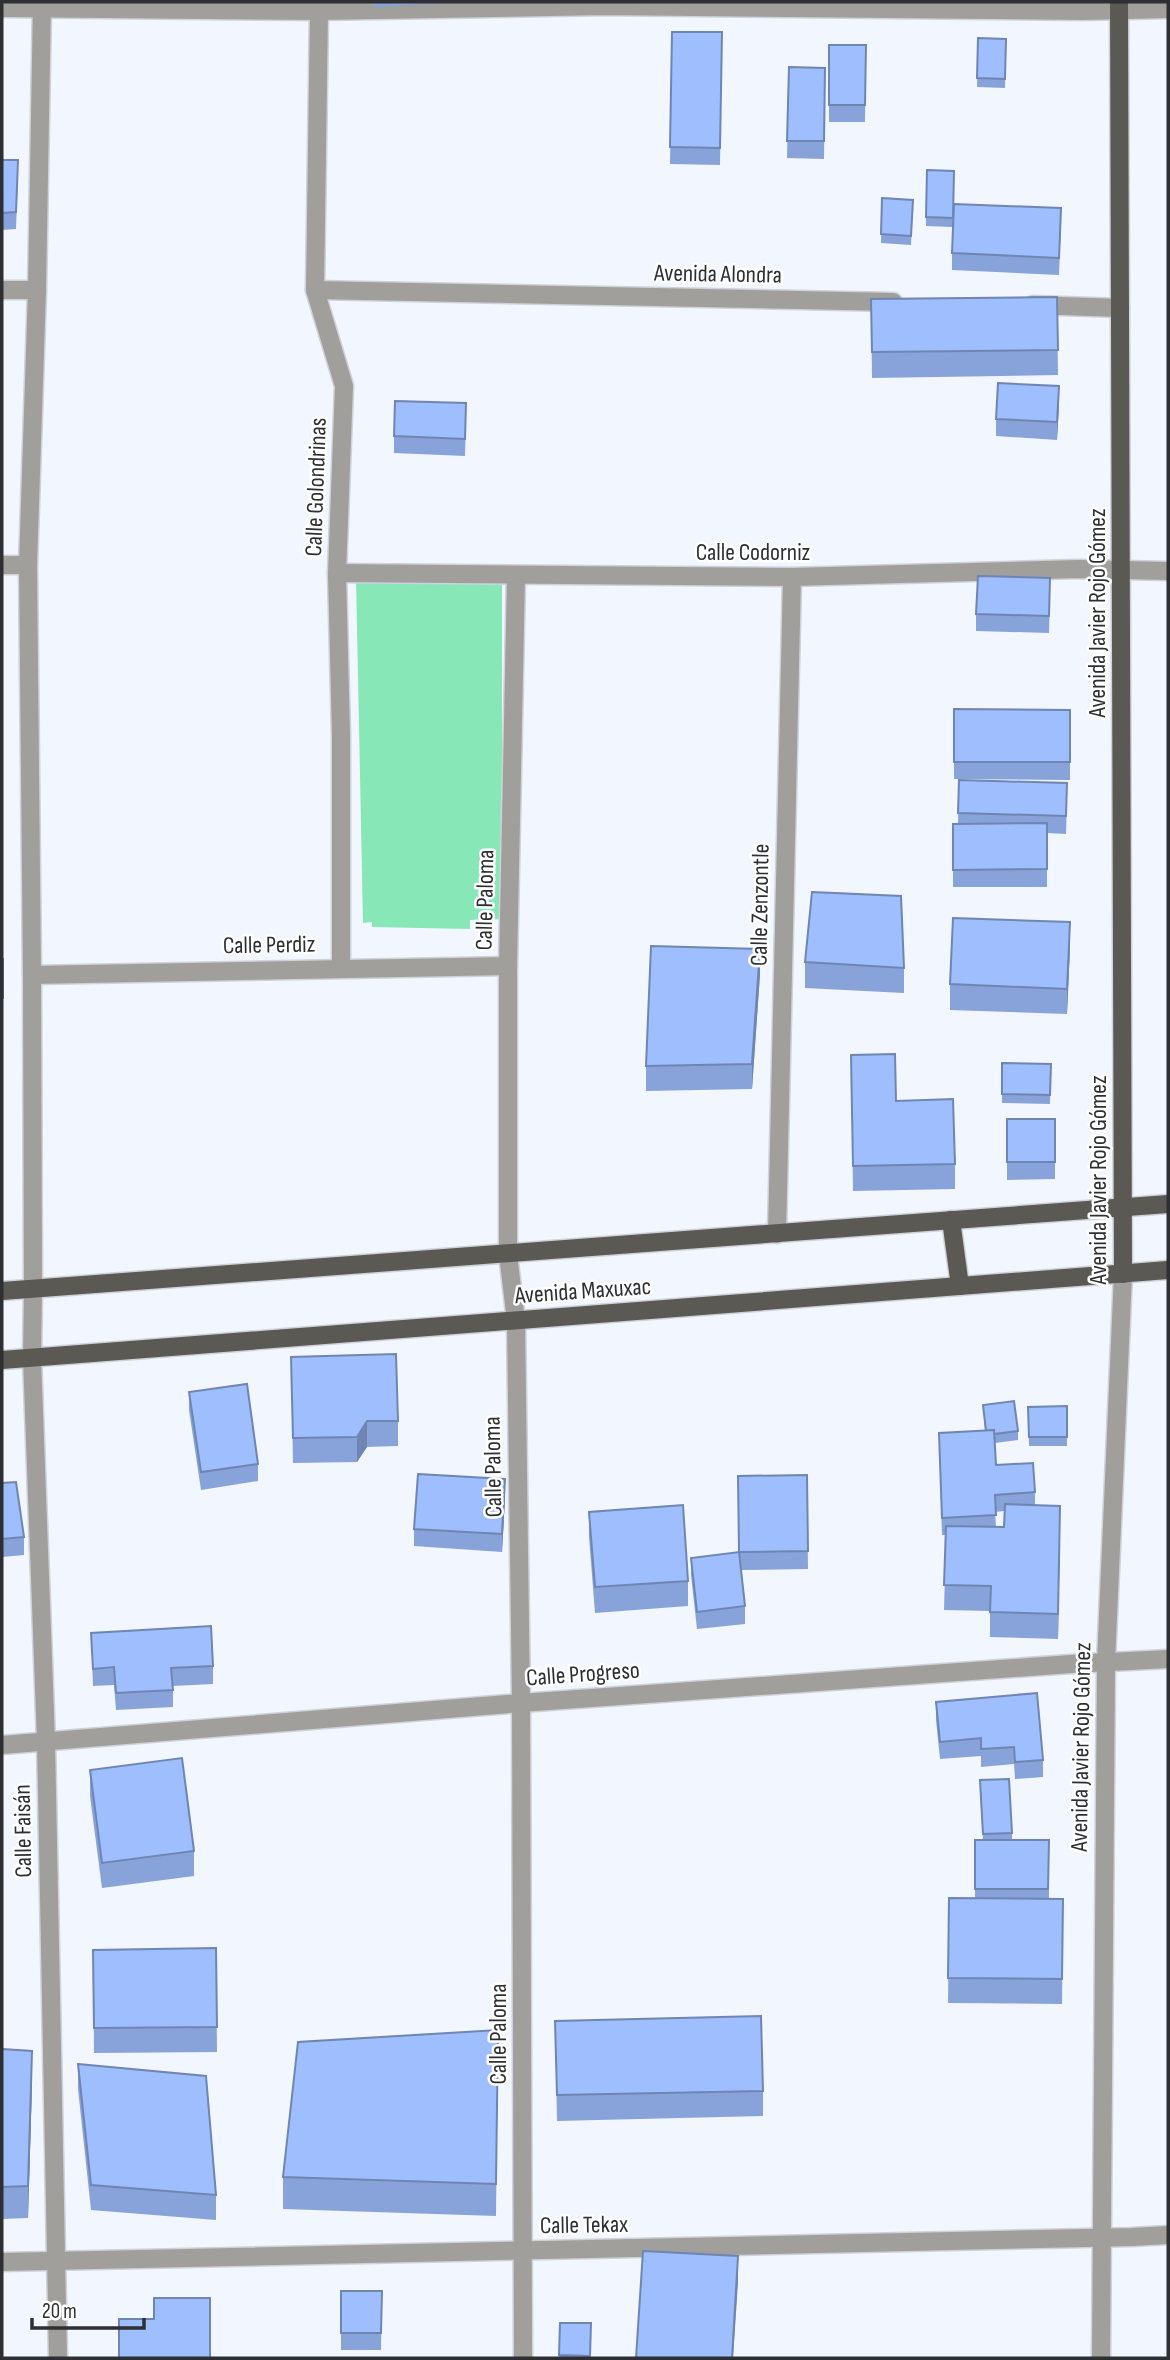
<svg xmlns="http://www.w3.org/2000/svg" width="1170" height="2360" font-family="'Sofia Sans Condensed',sans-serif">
<rect width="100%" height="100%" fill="#f2f6fe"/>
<path fill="#87e7b7" d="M356 577 502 581V919L470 920V929L372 927V922L363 923Z"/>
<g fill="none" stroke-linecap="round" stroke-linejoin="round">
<g stroke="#cfd2d9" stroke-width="21">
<g id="minor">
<path d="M42 2 37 290 28 565 32 975 33 1289 32 1358 46 1741 58 2358"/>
<path d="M2 8 319 11 604 6 1083 11 1168 9"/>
<path d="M319 11 315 290 344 386 337 573 341 735V968"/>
<path d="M2 290H37"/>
<path d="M315 290 893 302"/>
<path d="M1033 305 1120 308"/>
<path d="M2 565H28"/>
<path d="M337 573 792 577 1078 569 1168 571"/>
<path d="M516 576 508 966V1254L516 1321 521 1703 523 2358"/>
<path d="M32 975 508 966"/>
<path d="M777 1234 792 577"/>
<path d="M2 1745 521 1703 1071 1664 1168 1659"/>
<path d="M2 2262 1132 2237 1168 2235"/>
<path d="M1101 2358 1106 1662 1123 1274"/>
</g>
</g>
<g stroke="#cfd2d9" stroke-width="21">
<g id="major">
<path d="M1119 2 1123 1274"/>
<path d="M951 1220 960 1286"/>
<path d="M2 1291 1168 1204"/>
<path d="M2 1360 1168 1270"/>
</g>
</g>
<use href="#minor" stroke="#a19f9c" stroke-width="18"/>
<use href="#major" stroke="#5b5953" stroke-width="18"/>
</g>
<g fill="#88a3da" fill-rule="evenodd">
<path d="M374 2H466L374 7Z"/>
<path d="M672 32H722L720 165 670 164Z"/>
<path d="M978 38 1006 39 1005 88 977 87Z"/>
<path d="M829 45H866L865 122H829Z"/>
<path d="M789 67 825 68 824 159 787 158Z"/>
<path d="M2 160 18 177 16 229 2 230Z"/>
<path d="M954 171 953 227 926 226V217Z"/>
<path d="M882 198 913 200 911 245 881 243Z"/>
<path d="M1061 225 1059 275 952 270V253Z"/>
<path d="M1057 297 1058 375 872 378 871 299Z"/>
<path d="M1059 404 1057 440 996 436V419Z"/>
<path d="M466 421 465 456 394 453V436Z"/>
<path d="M1050 596 1049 633 976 631V614Z"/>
<path d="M954 709 1070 710V780L954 779Z"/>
<path d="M959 780 1067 801 1066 834 1047 833V887H953V824H958Z"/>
<path d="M1070 947 1067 1014 950 1010V984Z"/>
<path d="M805 962 904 968V993L805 988Z"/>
<path d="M760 974 752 1089 646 1091V1066Z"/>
<path d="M851 1055 896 1101 955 1164V1189L853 1191Z"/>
<path d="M1002 1063 1051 1064 1050 1104 1002 1103Z"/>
<path d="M1007 1119H1055V1179L1007 1180Z"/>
<path d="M291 1357 398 1421V1446L367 1447 357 1462 293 1463Z"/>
<path d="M189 1392 258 1464V1481L201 1490 189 1410Z"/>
<path d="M983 1405 1018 1431V1440L995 1443 996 1465 1035 1492V1505L1060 1531 1058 1639 990 1637V1611L944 1610 946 1535H942L939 1433 985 1431ZM1004 1511V1527H996L995 1512Z"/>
<path d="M1067 1406V1446H1029L1028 1407Z"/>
<path d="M807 1475 808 1569 741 1570 745 1606V1624L697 1629 691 1575V1558L739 1552Z"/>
<path d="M2 1483 24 1537V1555L2 1557Z"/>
<path d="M505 1497 502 1552 414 1546V1529Z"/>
<path d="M589 1512 688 1581V1606L595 1613 589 1537Z"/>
<path d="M91 1633 213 1666V1684L173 1686V1707L116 1710 114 1685 93 1686Z"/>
<path d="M936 1702 1043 1760V1777L1015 1779 1014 1764 981 1767V1756L940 1759 936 1720Z"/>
<path d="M90 1770 194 1851V1876L102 1888 90 1796Z"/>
<path d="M980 1789 1012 1833V1840H1049V1899H1063L1062 2004 948 2003 949 1898H975V1840H983Z"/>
<path d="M216 1948 217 2052 94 2053 93 1950Z"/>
<path d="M555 2021 763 2091V2116L557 2121Z"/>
<path d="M498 2030 496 2216 283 2209V2177Z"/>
<path d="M2 2049 32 2083 28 2218 2 2219Z"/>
<path d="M78 2064 216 2195V2220L91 2210 78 2089Z"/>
<path d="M341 2291H382L381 2350H341Z"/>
<path d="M560 2323H591V2358H559Z"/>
</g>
<g fill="#6f85b2">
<path d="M1059 386V404L1057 440V422Z"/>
<path d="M1070 922V947L1067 1014V989Z"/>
<path d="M760 949V974L752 1089V1064Z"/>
<path d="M367 1421V1447L357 1462V1437Z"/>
<path d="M505 1479V1497L502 1552V1534Z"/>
<path d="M1060 1506V1531L1058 1639V1614Z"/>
<path d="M32 2051V2083L28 2218V2186Z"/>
<path d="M738 2256V2282L733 2358H732Z"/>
</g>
<g fill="#9ebefe" stroke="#6f85b2" stroke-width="2">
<path d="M672 32H722L720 148 670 147Z"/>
<path d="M978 38 1006 39 1005 79 977 78Z"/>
<path d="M829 45H866L865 105H829Z"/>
<path d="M789 67 825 68 824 141H787Z"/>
<path d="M2 160H18L16 212 2 213Z"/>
<path d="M927 170 954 171 953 218 926 217Z"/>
<path d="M882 198 913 200 911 236 881 234Z"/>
<path d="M954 204 1061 208 1059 258 952 253Z"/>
<path d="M1057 297 1058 350 872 352 871 299Z"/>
<path d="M998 383 1059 386 1057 422 996 419Z"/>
<path d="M395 401 466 403 465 439 394 436Z"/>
<path d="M978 576 1050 578 1049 616 976 614Z"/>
<path d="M954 709 1070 710V762H954Z"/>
<path d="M959 780 1067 783 1066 816 958 813Z"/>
<path d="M1047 823V869L953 870V824Z"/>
<path d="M812 892 901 896 904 968 805 962Z"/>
<path d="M953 918 1070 922 1067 989 950 984Z"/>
<path d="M651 946 760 949 752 1064 646 1066Z"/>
<rect x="2" y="959" width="1" height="39"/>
<path d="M895 1054 896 1101 953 1099 955 1164 853 1166 851 1055Z"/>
<path d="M1002 1063 1051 1064 1050 1095 1002 1094Z"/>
<rect x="1007" y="1119" width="48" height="43"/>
<path d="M396 1354 398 1421H367L357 1437 293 1438 291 1357Z"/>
<path d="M247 1384 258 1464 201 1472 189 1392Z"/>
<path d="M1014 1401 1018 1431 994 1434V1430L986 1431 983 1405Z"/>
<path d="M1067 1406V1437H1029L1028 1407Z"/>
<path d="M994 1430 996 1465 1033 1463 1035 1492 995 1495 996 1515 942 1518 939 1433Z"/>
<path d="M418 1474 505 1479 502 1534 414 1529Z"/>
<path d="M807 1475 808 1551 739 1552 738 1476Z"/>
<path d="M16 1482 24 1537 2 1539V1483Z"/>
<path d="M1005 1504 1060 1506 1058 1614 990 1612 991 1586 944 1585 946 1526 1004 1527Z"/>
<path d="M683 1505 688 1581 595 1587 589 1512Z"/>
<path d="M739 1552 745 1606 697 1612 691 1558Z"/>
<path d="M211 1626 213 1666 171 1668 173 1690 116 1693 114 1667 93 1669 91 1633Z"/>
<path d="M1037 1693 1043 1760 1015 1762 1014 1747 981 1749V1738L940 1742 936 1702Z"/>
<path d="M182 1758 194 1851 102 1863 90 1770Z"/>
<path d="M1009 1779 1012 1833 983 1834 980 1780Z"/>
<path d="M975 1840H1049L1048 1889H975Z"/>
<path d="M949 1898 1063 1899 1062 1979 948 1978Z"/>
<path d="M216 1948 217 2027 94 2028 93 1950Z"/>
<path d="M761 2016 763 2091 557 2095 555 2021Z"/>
<path d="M498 2030 496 2184 283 2177 298 2042Z"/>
<path d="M2 2049 32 2051 28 2186 2 2187Z"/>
<path d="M78 2064 206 2076 216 2195 91 2185Z"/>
<path d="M643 2251 738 2256 732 2358H636Z"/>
<path d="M341 2291H382L381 2333H341Z"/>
<path d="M154 2298H210V2358H119V2319H154Z"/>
<path d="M560 2323H591L590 2356 559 2355Z"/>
</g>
<g text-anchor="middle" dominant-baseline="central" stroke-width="5" stroke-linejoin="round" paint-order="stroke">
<g font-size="24" fill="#2d2f32" stroke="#fff">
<text transform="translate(718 274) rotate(1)">Avenida Alondra</text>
<text transform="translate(316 487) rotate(-88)">Calle Golondrinas</text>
<text x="753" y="552">Calle Codorniz</text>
<text transform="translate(1097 613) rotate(-90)">Avenida Javier Rojo Gómez</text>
<text transform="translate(485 900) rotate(-89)">Calle Paloma</text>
<text transform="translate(760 905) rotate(-89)">Calle Zenzontle</text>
<text transform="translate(269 945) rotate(-1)">Calle Perdiz</text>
<text transform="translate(1098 1180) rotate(-90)">Avenida Javier Rojo Gómez</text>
<text transform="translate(583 1291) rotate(-4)">Avenida Maxuxac</text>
<text transform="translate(493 1467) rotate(-91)">Calle Paloma</text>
<text transform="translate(583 1674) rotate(-4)">Calle Progreso</text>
<text transform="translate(1081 1747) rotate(-89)">Avenida Javier Rojo Gómez</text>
<text transform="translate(23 1831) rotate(-91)">Calle Faisán</text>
<text transform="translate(498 2034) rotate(-90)">Calle Paloma</text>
<text transform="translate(584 2225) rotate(-1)">Calle Tekax</text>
</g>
</g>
<rect width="1170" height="2360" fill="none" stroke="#2d2f32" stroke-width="7"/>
<path d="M32 2318v10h112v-10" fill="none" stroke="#2d2f32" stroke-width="3.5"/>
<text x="42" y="2318" font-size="21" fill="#2d2f32" stroke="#ffffff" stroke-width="5" paint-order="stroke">20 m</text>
</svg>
